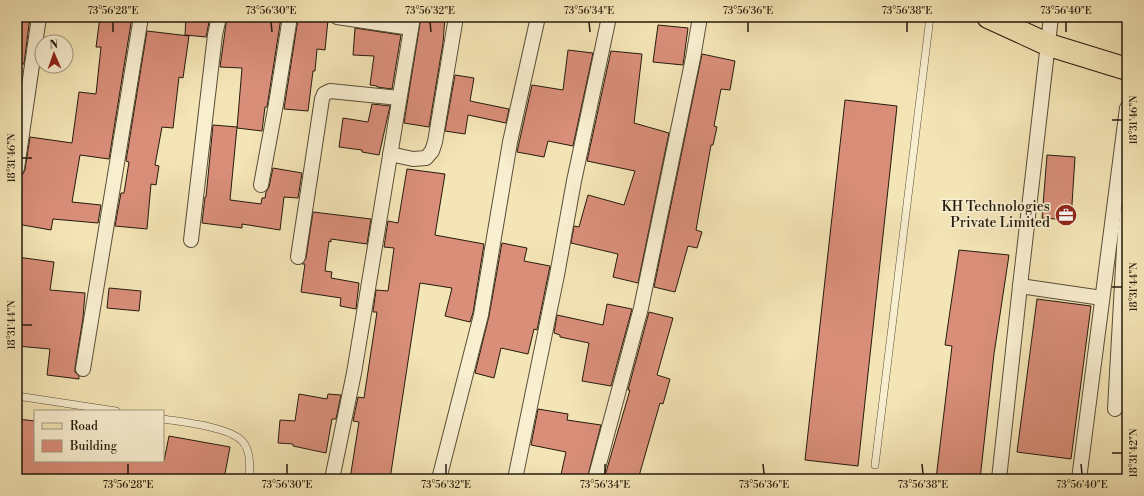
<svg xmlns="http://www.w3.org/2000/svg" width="1144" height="496" font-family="'Libre Bodoni',serif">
<rect width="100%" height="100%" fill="#f4e5b6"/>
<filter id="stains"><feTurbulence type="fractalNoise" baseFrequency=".005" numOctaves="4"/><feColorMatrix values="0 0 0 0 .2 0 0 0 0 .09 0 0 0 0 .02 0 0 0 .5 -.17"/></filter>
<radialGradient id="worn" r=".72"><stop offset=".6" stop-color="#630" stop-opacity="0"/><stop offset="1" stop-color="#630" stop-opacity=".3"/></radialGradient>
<g fill="#d98e79" stroke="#251a0c">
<path d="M17 17H30L24 64H17Z"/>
<path d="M100 17H132L109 159 80 155 72 202 101 205 98 223 53 219 51 230 17 224 20 199H17V176L23 174 25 170 30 137 72 143 79 92 96 94 101 47H96Z"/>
<path d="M186 17H210L206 37 185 35Z"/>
<path d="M227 17 281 18 267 107H265L262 131 237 128 242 68 220 67Z"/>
<path d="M421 17H445L443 43 429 127 404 123Z"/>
<path d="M298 19 328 20 325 50 317 49 315 71H313L308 111 284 109Z"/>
<path d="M658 25 688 28 683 65 653 62Z"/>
<path d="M355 28 401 35 392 89 377 87V86L370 85 374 56 353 55Z"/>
<path d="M147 31 189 36 183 78 179 77 173 128 162 127 155 165 159 166 156 185 151 184 147 229 115 226 121 193H124L129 162 126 161Z"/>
<path d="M568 50 593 53 573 146 548 141 544 157 517 152 532 85 563 90Z"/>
<path d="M611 51 642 54 634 123 669 133 638 283 613 277 618 254 571 243 574 226 579 227 588 195 624 205 635 171 587 161Z"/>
<path d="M702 54 735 61 730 90 721 89 714 126 717 127 713 145H711L696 230 702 232 697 248 688 246 675 292 654 287Z"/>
<path d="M455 75 474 78 470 101 509 109 506 123 468 115 465 134 445 131Z"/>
<path d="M845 100 897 106 858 466 805 460Z"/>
<path d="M372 104 390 106 379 155 362 152V150L339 147 343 118 368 122Z"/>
<path d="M213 125 237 127 230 200 261 204 262 198H265L266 192 269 187 273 168 302 173 298 198 284 197 280 230 242 224V228L202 223 205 197H206Z"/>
<path d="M1047 155 1075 157 1071 220 1042 218Z"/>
<path d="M407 169 445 174 435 235 484 244 473 313 470 322 445 316 452 288 420 283 390 479H350L359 422 353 421 358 397 364 398 377 312H373L376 290 388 291 394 248 384 247 388 221 398 223Z"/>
<path d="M313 212 371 219 367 244 331 239V242L329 241 325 271 332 272 331 278 359 283 356 309 340 306 341 298 301 292 305 264H302L306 258Z"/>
<path d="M502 243 527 248 524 261 550 266 537 330 534 329 528 354 501 348 494 378 475 373 489 316Z"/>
<path d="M959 250 1009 255 994 354 980 479H936L952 346 945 345Z"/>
<path d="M17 257 54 262 50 290 85 293 83 318 75 368V372L79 376V379L47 375 50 349 17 346Z"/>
<path d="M109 288 141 291 139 311 107 308Z"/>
<path d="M1037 299 1091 306 1071 459 1017 452Z"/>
<path d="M607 304 632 309 611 386 582 381 589 343 560 337V335L554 333 557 315 603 325Z"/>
<path d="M649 312 673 318 657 375 670 379 663 404 660 403 639 476 636 475 635 479H604L630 390H628Z"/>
<path d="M299 394 327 399 328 394 341 395 336 419H332L326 453 293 446V444L278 443 280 420 295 421Z"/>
<path d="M538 409 568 414 567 420 601 425 587 479H560L566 452 531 445Z"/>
<path d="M18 419 35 421V461H164L169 436 230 447 224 479H17V428Z"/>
</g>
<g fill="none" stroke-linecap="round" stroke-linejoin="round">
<g stroke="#594d36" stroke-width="8">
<g id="lane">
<path d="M17 396 116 411"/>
<path d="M163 419C182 422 230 427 242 441 251 450 250 467 249 479"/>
<path d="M875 465 930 17"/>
</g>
</g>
<g stroke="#594d36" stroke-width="16">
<g id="street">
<path d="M337 17 411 28"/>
<path d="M390 154 413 159 426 158 432 151 435 142 456 17"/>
<path d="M17 168 39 17"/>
<path d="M261 185 276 104 290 17"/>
<path d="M191 240 215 35 219 17"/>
<path d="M298 257 322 99 324 94 330 91 399 98"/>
<path d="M1020 286 1102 298"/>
<path d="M83 369 141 17"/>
<path d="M1115 409 1125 231 1127 214"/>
<path d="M332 479 354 373 413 17"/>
<path d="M439 479 481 315 510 142 538 17"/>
<path d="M515 479 557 275 574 181 609 17"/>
<path d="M595 479 641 308 693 58 700 17"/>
<path d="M999 479 1020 286 1051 17"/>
<path d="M1079 479 1127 108"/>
</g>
</g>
<g stroke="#251a0c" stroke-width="24">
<path id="primary" d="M988 17 1049 45 1127 69"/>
</g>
<use href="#lane" stroke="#f8eed0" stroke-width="7"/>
<use href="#street" stroke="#f8eed0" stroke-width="14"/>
<use href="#primary" stroke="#f4e5b6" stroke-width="22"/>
</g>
<path fill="none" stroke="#251a0c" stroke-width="1.5" d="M113 22V32M271 22 272 32M430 22 431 32M589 22 590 32M748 22V32M907 22V32M1066 22V32M1112 120H1122M22 158H32M1112 287H1122M22 325H32M1112 453H1122M128 464V474M287 464V474M446 464V474M605 464V474M763 464 764 474M922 464 923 474M1081 464 1082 474"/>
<defs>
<g id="office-disc" transform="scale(1.15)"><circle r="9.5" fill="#8f2418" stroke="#f8eed0"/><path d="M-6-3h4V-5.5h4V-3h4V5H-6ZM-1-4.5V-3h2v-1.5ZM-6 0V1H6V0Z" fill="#fff"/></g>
</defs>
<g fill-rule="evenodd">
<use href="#office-disc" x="1066" y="215"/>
</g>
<g text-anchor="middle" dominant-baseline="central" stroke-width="3.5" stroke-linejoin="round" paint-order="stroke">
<g font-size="14" fill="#251a0c" stroke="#f8eed0" text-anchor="end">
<text x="1050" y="207">KH Technologies<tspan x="1050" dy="16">Private Limited</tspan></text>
</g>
</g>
<rect width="1144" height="496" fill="none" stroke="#f4e5b6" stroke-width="44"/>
<rect x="34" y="410" width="130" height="52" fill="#f8eed0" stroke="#a49982"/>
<rect x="42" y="423" width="20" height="6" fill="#f4e5b6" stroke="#a49982"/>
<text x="70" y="430" font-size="12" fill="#251a0c">Road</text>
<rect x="42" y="440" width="20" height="12" fill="#d98e79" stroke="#a49982"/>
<text x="70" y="450" font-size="12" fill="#251a0c">Building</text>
<g transform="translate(54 54) rotate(358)"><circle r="19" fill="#f8eed0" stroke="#a49982"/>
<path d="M0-3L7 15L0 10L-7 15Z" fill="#8f2418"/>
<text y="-6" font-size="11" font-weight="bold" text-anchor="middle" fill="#251a0c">N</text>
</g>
<rect x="22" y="22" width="1100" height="452" fill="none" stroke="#251a0c" stroke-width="1.5"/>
<g font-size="10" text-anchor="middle" fill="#251a0c">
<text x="113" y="14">73°56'28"E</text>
<text x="271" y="14">73°56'30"E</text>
<text x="430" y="14">73°56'32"E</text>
<text x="589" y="14">73°56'34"E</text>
<text x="748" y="14">73°56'36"E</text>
<text x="907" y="14">73°56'38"E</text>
<text x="1066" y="14">73°56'40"E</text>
<text transform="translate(1133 120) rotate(-90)" y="4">18°31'46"N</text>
<text transform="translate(11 158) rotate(-90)" y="4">18°31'46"N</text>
<text transform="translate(1133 287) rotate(-90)" y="4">18°31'44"N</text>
<text transform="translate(11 325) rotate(-90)" y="4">18°31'44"N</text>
<text transform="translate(1133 453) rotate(-90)" y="4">18°31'42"N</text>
<text x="128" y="488">73°56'28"E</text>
<text x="287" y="488">73°56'30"E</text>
<text x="446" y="488">73°56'32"E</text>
<text x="605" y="488">73°56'34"E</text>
<text x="764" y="488">73°56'36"E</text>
<text x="923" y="488">73°56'38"E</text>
<text x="1082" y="488">73°56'40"E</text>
</g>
<rect width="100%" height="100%" filter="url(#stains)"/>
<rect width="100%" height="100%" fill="url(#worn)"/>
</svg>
